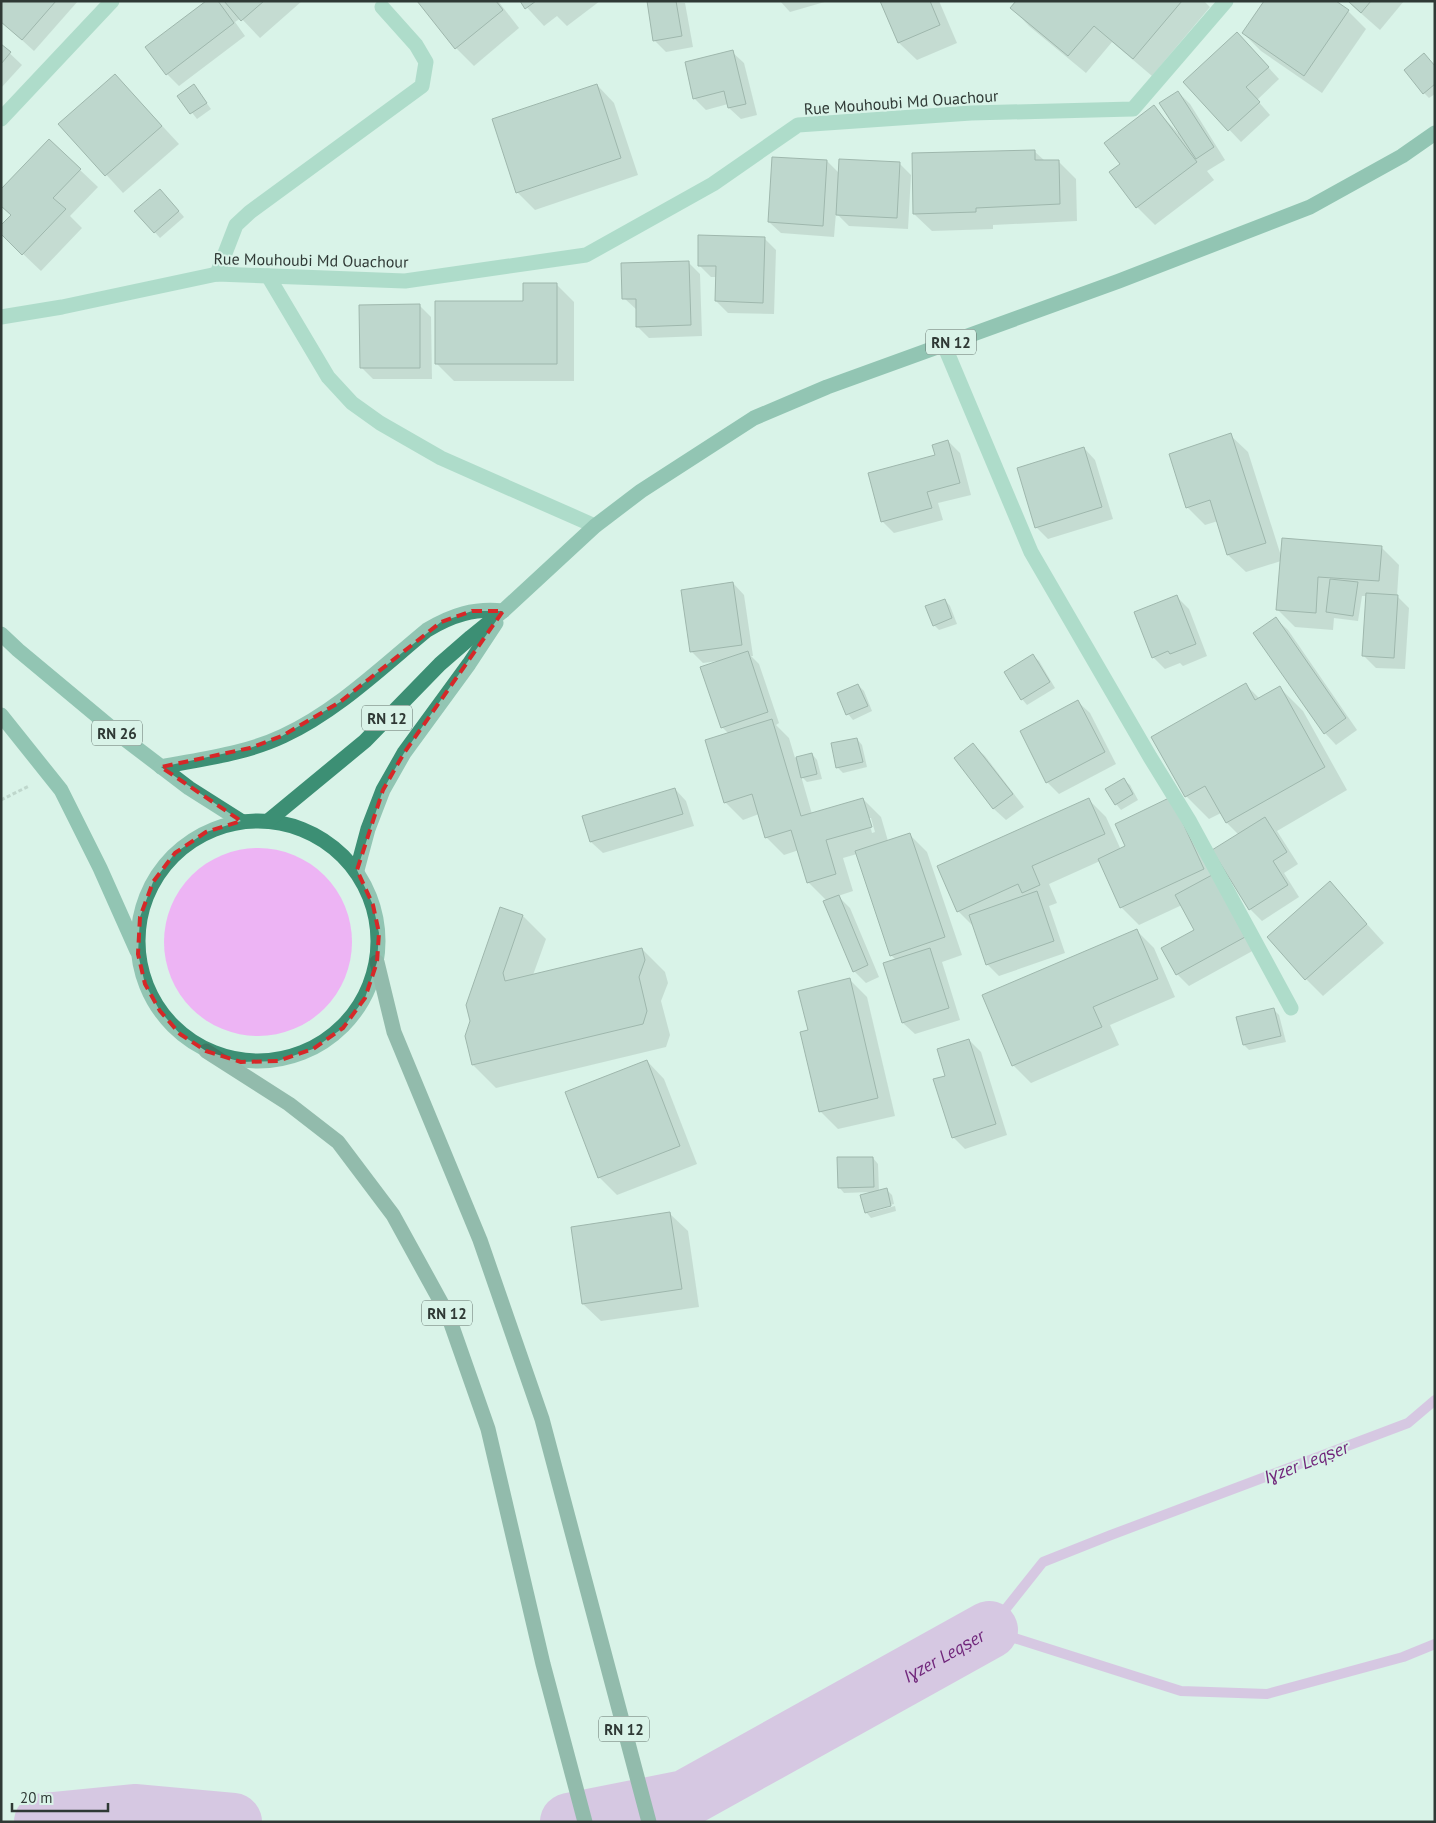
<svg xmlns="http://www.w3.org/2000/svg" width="1436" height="1823" font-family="'PT Sans',sans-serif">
<rect width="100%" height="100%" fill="#d9f3e8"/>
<circle fill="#edb4f4" cx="258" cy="942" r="94"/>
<g fill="#0003" fill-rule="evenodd">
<path d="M1 1H78L34 51 1 21Z"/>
<path d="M208 1H302L260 38 241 18 235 22 245 36 179 86 167 74 147 48Z"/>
<path d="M418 1H498L519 28 474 66 456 48Z"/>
<path d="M521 1H600L567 26 557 16 544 26Z"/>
<path d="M648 1 685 3 693 47 666 52 654 40Z"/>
<path d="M780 1H828L790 12Z"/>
<path d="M882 1H939L957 43 917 60 899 43Z"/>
<path d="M1017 1H1204L1210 7 1152 76 1112 42 1086 73 1029 26 1012 8Z"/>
<path d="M1334 1 1348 11 1366 29 1322 93 1261 51 1243 33Z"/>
<path d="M1347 1H1404L1380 30Z"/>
<path d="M1 45 22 65 1 88Z"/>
<path d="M1248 45 1279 79 1257 100 1270 115 1241 142 1184 82Z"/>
<path d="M732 52 744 63 757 115 741 119 729 108 728 104 706 110 694 98Z"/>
<path d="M1435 67V94L1429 98 1424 93Z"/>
<path d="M115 75 179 144 123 193 60 124Z"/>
<path d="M597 85 614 103 638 175 535 210 517 192Z"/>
<path d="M194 86 211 109 197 119 179 96Z"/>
<path d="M1178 92 1190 104 1225 160 1207 171 1214 180 1155 225 1137 207 1111 172 1122 164 1154 107 1178 133 1179 131Z"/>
<path d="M1034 151 1045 161H1058L1076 179 1077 221 993 225V229L932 231 914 214Z"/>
<path d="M827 161 840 174 900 164 911 175 908 229 849 226 836 213 834 237 781 233 769 222Z"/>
<path d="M80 170 98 187 70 216 82 228 41 271 1 233Z"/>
<path d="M166 196 184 217 160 238 136 211Z"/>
<path d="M764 238 776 250 774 314 728 313 716 301 717 277H711L699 265Z"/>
<path d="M688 262 700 274 702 336 649 338 638 327 637 310 624 298Z"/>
<path d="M556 284 574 302V381H454L436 363 524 302Z"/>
<path d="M420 306 431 317 432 379H373L361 367Z"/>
<path d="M1230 435 1248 452 1281 556 1381 547 1399 565 1397 596 1409 608 1405 669 1376 668 1364 656 1367 596H1362L1358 621 1334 618 1333 630 1295 627 1277 609 1281 561 1246 572 1228 555 1218 521 1205 525 1187 507Z"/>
<path d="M948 441 960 453 971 495 938 503 943 520 894 533 882 521Z"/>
<path d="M1084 448 1095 460 1113 519 1048 539 1037 528Z"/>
<path d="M733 583 744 595 753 656H751L759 664 779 723 776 725 789 738 795 758 812 754 817 760 822 779 807 782 801 776 812 814 863 799 881 817 888 841 909 834 927 852 962 955 942 962 960 1020 915 1034 903 1023 896 960 891 955 857 854 843 858 853 891 838 896 850 908 879 977 866 983 854 971 827 901 808 882 799 850 784 855 766 837 759 814 743 820 725 802 729 734 722 727 718 661 703 663 691 651ZM868 818H871L875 832 872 833Z"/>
<path d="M1177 597 1189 609 1207 656 1183 666 1180 663 1165 669 1153 657Z"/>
<path d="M945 600 950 606 957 624 939 630 934 625Z"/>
<path d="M1276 619 1288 630 1357 730 1336 745 1325 733Z"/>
<path d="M1033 656 1039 661 1055 688 1027 705 1022 699Z"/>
<path d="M858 685 864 691 872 711 853 720 848 714Z"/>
<path d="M1246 685 1260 699 1280 688 1303 711 1347 790 1277 831 1298 864 1284 873 1299 897 1262 921 1250 909 1239 835 1227 823 1221 813 1209 819 1186 796Z"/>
<path d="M1078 702 1090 713 1116 764 1059 794 1047 782Z"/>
<path d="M857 739 862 745 867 767 843 773 837 767Z"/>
<path d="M973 745 985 756 1024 807 1006 820 994 809 956 759Z"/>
<path d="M1124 780 1130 785 1138 800 1121 810 1116 804Z"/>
<path d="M675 789 686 801 694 826 603 853 591 842Z"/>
<path d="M1088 799 1106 817 1121 850 1127 847 1171 799 1256 949 1189 986 1177 974 1196 931 1182 905 1139 925 1121 907 1100 861 1049 884 1057 903 1049 906 1065 953 999 976 987 964 975 928 958 911Z"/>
<path d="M1330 883 1384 943 1323 996 1306 979Z"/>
<path d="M523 916 546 939 533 975 642 949 665 972 668 983 661 1001 670 1035 666 1047 496 1088 473 1065 467 1036Z"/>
<path d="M1136 930 1154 948 1175 997 1110 1025 1119 1045 1031 1083 1013 1065Z"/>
<path d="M850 980 867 997 895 1116 838 1129 820 1111 809 1031Z"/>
<path d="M1274 1010 1279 1015 1286 1042 1249 1050 1244 1045Z"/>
<path d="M969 1040 981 1052 1007 1135 965 1149 953 1137Z"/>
<path d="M647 1061 664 1079 697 1164 617 1195 599 1177Z"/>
<path d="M873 1158 878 1164 879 1191 886 1189 892 1195 894 1204 868 1210V1213L895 1206 896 1211 871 1218 866 1212 871 1192 844 1193 839 1187Z"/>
<path d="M670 1214 688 1231 699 1307 601 1321 583 1304Z"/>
</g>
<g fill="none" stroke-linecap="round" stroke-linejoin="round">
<path stroke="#d394db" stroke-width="10" d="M1435 1400 1408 1423 1111 1535 1043 1562 989 1630 1181 1691 1267 1694 1403 1657 1435 1644"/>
<g stroke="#d394db" stroke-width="58">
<path d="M43 1822 134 1813 233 1822"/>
<path id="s1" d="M569 1822 685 1799 989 1630"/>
</g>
</g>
<g fill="#9eb7ad" stroke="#586f66">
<path d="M1 1H56L22 40 1 22Z"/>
<path d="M206 1H218L234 23 166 75 145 47Z"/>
<path d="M224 1H264L241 21Z"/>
<path d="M417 1H496L503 10 455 49Z"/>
<path d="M520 1H536L525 9Z"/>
<path d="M647 1H676L682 36 653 41Z"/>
<path d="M880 1H930L940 25 898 43Z"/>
<path d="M1016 1H1182L1133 59 1094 26 1068 56 1010 8Z"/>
<path d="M1264 1H1336L1349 10 1304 76 1242 33Z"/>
<path d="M1348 1H1371L1361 13Z"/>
<path d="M1237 32 1269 67 1246 87 1260 102 1228 131 1183 82Z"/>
<path d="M1 44 11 52 1 64Z"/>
<path d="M733 50 746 104 728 108 724 91 693 99 685 62Z"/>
<path d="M1424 53 1435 66V84L1423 94 1404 70Z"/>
<path d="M115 74 162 126 105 176 58 124Z"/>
<path d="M194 84 207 103 190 114 177 96Z"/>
<path d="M597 84 621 158 516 193 492 119Z"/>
<path d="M1178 91 1214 147 1196 159 1159 103Z"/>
<path d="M1154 105 1197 162 1136 208 1109 172 1120 164 1104 143Z"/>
<path d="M49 139 81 169 53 198 66 209 22 255 1 234V225L11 215 1 206V189Z"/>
<path d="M1035 150V160H1059L1060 204 976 208V212L913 214 912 153Z"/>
<path d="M772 157 827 160 823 226 768 222Z"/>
<path d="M839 159 900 162 897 218 836 215Z"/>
<path d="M160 189 179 211 154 233 134 211Z"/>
<path d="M698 235 765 237 763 303 715 301 716 266H698Z"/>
<path d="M689 261 691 325 636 327V299H622L621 263Z"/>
<path d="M523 283H557V364H435V301H523Z"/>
<path d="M420 304V368H360L359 305Z"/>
<path d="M1231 433 1266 543 1227 555 1210 500 1186 508 1169 454Z"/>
<path d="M948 440 960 483 927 492 932 508 881 522 868 473 935 455 932 445Z"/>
<path d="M1084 447 1102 507 1035 528 1017 468Z"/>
<path d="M1282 538 1382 546 1379 581 1318 577 1316 613 1276 610Z"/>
<path d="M1330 579 1358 582 1353 616 1326 612Z"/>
<path d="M733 582 742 645 690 652 681 590Z"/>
<path d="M1366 593 1398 595 1394 658 1362 656Z"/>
<path d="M1177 595 1196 644 1170 654 1168 651 1152 658 1134 612Z"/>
<path d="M945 599 952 618 933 626 925 606Z"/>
<path d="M1276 617 1346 718 1324 734 1253 633Z"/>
<path d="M748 651 768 712 721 728 700 667Z"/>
<path d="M1033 654 1050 682 1021 700 1004 672Z"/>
<path d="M1246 683 1255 700 1280 686 1325 767 1226 823 1205 786 1185 797 1151 737Z"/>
<path d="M858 684 868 706 846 715 837 693Z"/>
<path d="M1078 700 1105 752 1046 783 1020 731Z"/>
<path d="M772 719 801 816 863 798 872 827 826 840 836 874 807 883 791 830 765 838 752 794 724 803 705 740Z"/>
<path d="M857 738 863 762 836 768 831 743Z"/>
<path d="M973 743 1013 794 993 809 954 758Z"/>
<path d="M812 753 817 774 801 778 796 757Z"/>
<path d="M1124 778 1133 794 1115 805 1105 789Z"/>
<path d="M675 788 683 814 590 842 582 816Z"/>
<path d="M1171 797 1204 869 1120 908 1098 859 1125 846 1115 824Z"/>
<path d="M1089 798 1105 834 1032 866 1040 885 1022 893 1018 884 957 912 937 866Z"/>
<path d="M1265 817 1287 852 1273 861 1288 885 1249 910 1212 850Z"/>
<path d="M910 833 945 937 890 956 855 851Z"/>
<path d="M1212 875 1245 937 1176 975 1161 948 1194 930 1175 895Z"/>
<path d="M1330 881 1367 924 1305 980 1267 937Z"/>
<path d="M1037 891 1054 941 986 965 969 915Z"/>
<path d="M839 895 868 965 853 972 823 901Z"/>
<path d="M500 907 523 915 503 973 505 981 642 948 645 960 639 977 647 1011 643 1024 472 1065 465 1036 470 1021 466 1005Z"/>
<path d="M1137 929 1158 979 1093 1007 1102 1027 1012 1066 982 995Z"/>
<path d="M930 948 949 1008 902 1023 883 963Z"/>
<path d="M850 978 878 1098 819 1112 800 1032 808 1030 798 991Z"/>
<path d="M1274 1008 1281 1036 1243 1045 1236 1017Z"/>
<path d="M969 1039 996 1124 952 1138 933 1079 945 1076 937 1049Z"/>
<path d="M647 1060 680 1146 598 1178 565 1092Z"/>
<path d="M837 1157H873L874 1187 838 1188Z"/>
<path d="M887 1188 891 1206 865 1213 860 1195Z"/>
<path d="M670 1212 682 1289 582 1304 571 1227Z"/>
</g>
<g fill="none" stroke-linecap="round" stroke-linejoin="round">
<path stroke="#a0b5ac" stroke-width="3" stroke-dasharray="4 2.5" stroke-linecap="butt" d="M1 800 29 786"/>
<g stroke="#7bc1a7" stroke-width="15">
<path d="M1 119 112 1"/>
<path d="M217 274 236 225 250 212 422 86 426 62 416 45 382 7"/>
<path d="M268 276 328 377 352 403 380 423 441 458 595 526"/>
<path d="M1 317 62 307 217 274 405 281 586 255 713 184 798 125 971 113 1133 109 1226 1"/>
<path d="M944 345 1031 552 1150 757 1190 822 1291 1008"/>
</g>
<g stroke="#3c8f74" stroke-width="15">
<path d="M1 634 18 650 126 740 189 788 241 821"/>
<path d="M1 715 61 790 100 868 137 951"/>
<path d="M161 767C201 759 245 754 283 736 337 711 382 667 427 630 452 615 474 608 503 611"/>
<circle cx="258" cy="941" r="120"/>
<path d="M268 821 365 741 440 664 471 637 503 611 595 526 641 491 754 418 827 387 1119 281 1310 207 1402 156 1435 133"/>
<path d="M357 870 368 829 383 790 404 753 469 664 496 623"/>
</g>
<g stroke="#3d7964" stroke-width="15">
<path d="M377 962 394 1032 480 1240 542 1419 649 1822"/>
<path d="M206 1051 289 1104 338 1142 393 1215 448 1315 488 1429 543 1664 585 1822"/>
</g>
</g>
<path d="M0 0H1436V1823H0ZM472 611H503L404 753 383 790 357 870 373 905 379 933 377 962 365 998 343 1028 313 1049 278 1061 241 1062 206 1051 180 1034 160 1011 145 984 138 954 140 917 153 882 175 853 206 832 241 821 161 767 250 748 282 736 340 702 441 622Z" fill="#d9f3e8" fill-opacity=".55" fill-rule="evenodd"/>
<path fill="none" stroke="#d62828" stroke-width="4" stroke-dasharray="10 6" stroke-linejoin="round" d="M472 611H503L404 753 383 790 357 870 373 905 379 933 377 962 365 998 343 1028 313 1049 278 1061 241 1062 206 1051 180 1034 160 1011 145 984 138 954 140 917 153 882 175 853 206 832 241 821 161 767 250 748 282 736 340 702 441 622Z"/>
<g text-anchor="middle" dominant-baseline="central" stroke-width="4" stroke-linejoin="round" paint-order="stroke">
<g fill="#d9f3e8" stroke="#62716b" stroke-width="1">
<rect x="926" y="329.5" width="50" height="25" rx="4"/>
<rect x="362" y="705.5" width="50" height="25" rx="4"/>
<rect x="92" y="720.5" width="50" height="25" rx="4"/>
<rect x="422" y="1300.5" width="50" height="25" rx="4"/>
<rect x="599" y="1716.5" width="50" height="25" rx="4"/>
</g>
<g font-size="15" font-weight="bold" fill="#2f3935">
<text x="951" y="342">RN 12</text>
<text x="387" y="718">RN 12</text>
<text x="117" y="733">RN 26</text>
<text x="447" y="1313">RN 12</text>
<text x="624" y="1729">RN 12</text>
</g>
<g font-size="16" fill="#2f3935" stroke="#d9f3e8">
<text transform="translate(901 102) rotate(-4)">Rue Mouhoubi Md Ouachour</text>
<text transform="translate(311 260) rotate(1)">Rue Mouhoubi Md Ouachour</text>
</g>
<g font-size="18" font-style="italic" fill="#71277b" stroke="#d9f3e8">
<text transform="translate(1306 1462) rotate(-21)">Iɣzer Leqṣer</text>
<text stroke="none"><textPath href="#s1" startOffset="414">Iɣzer Leqṣer</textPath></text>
</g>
</g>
<rect width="1436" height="1823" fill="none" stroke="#2f3935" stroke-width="5"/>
<path d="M12 1803v8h96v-8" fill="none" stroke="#2f3935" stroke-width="2.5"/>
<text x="20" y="1803" font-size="15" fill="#2f3935" stroke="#d9f3e8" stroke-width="4" paint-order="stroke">20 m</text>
</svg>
